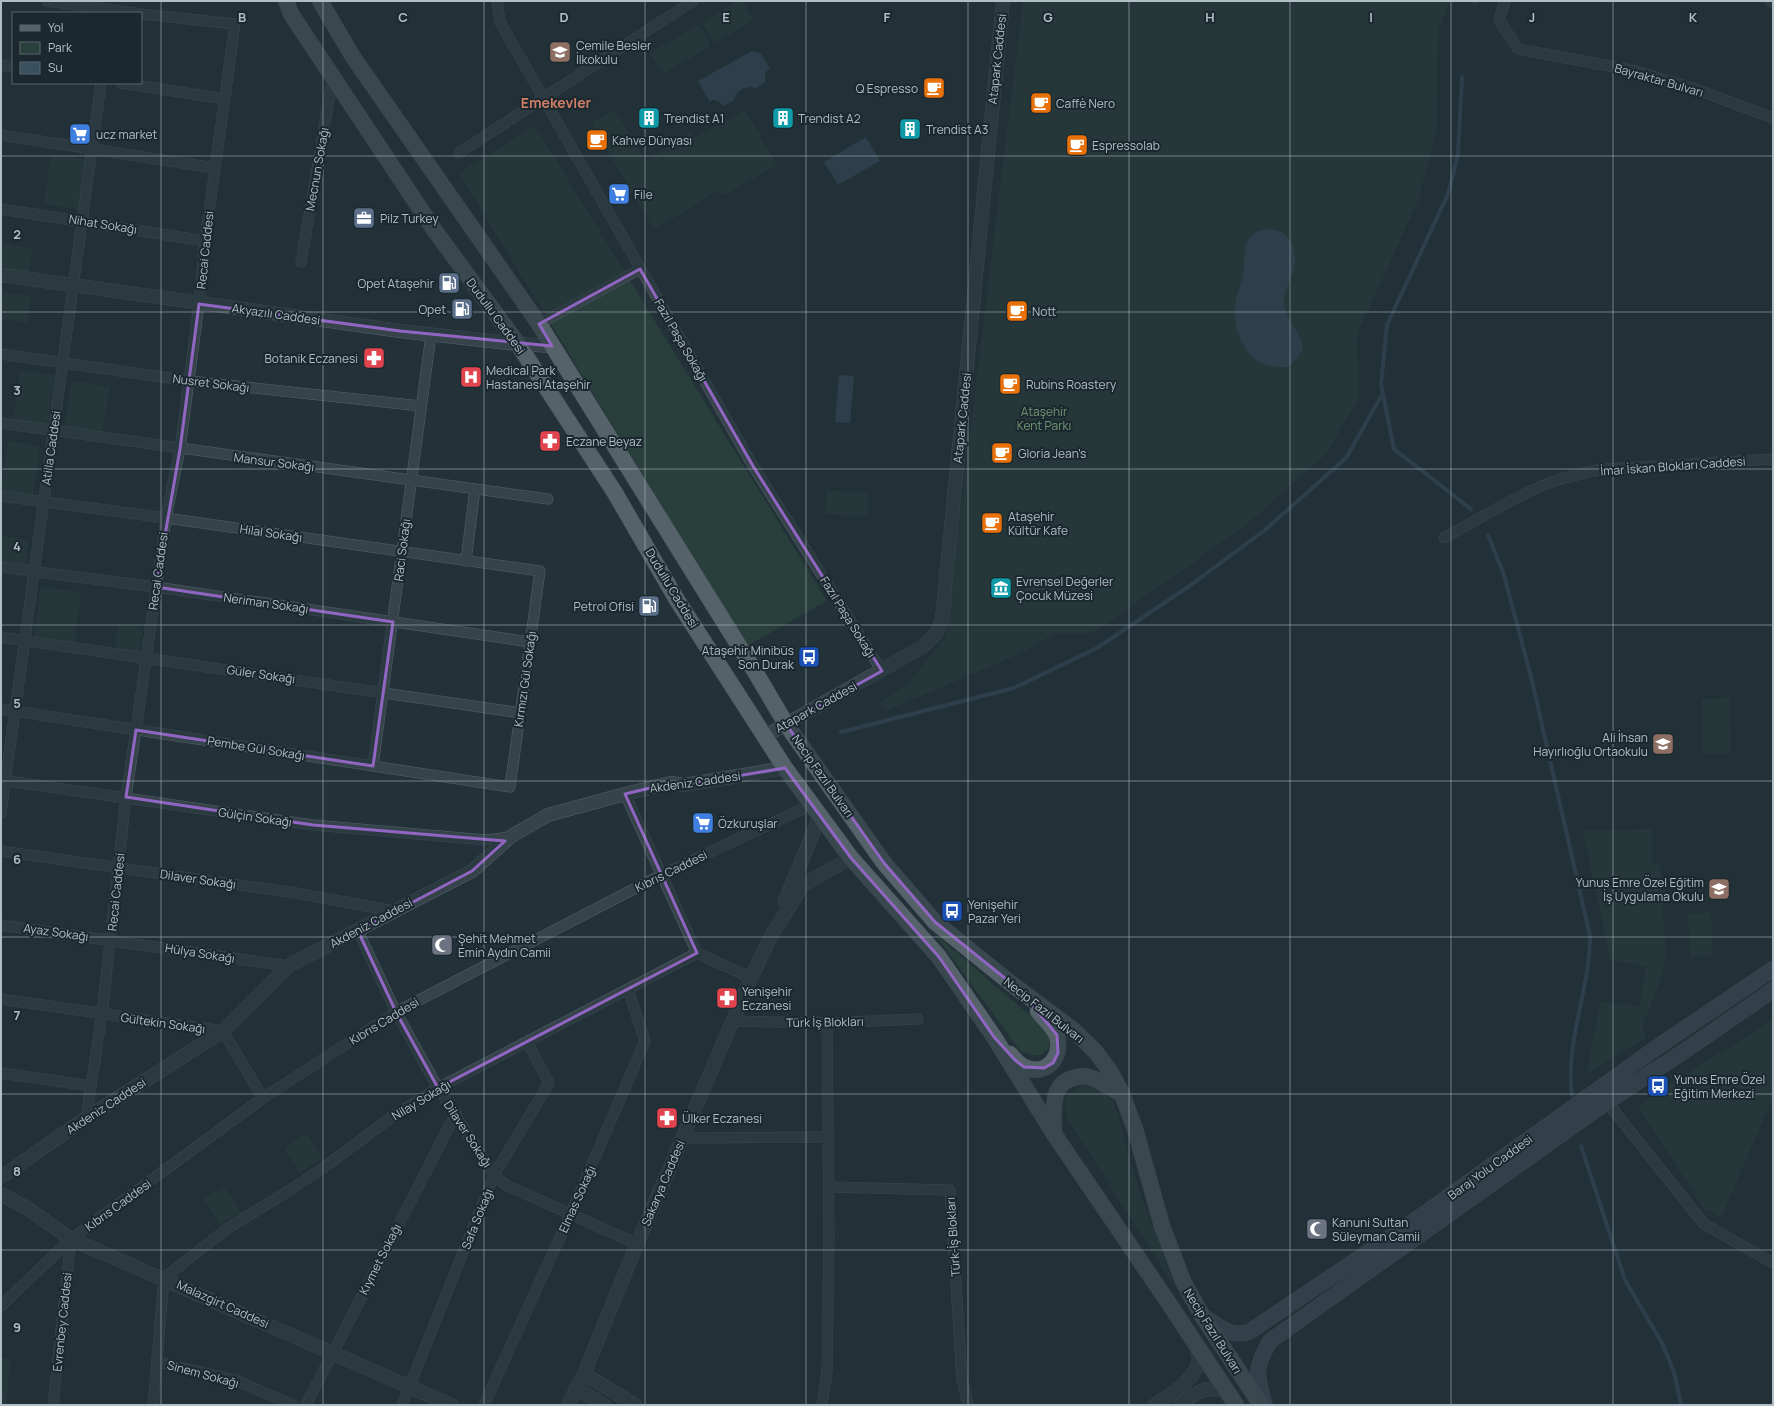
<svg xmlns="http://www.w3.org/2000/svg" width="1774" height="1406" font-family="Manrope,sans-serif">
<rect width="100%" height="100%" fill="#233139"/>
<g fill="#283f3b">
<path d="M738 1H743L754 20 714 43 702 22Z"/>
<path d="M1023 1H1450L1438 31 1437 127 1418 201 1357 334 1359 397 1326 454 1246 525 1093 633H1055L1028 650 888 710 878 703 907 685 945 638Z"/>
<path d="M699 25 711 46 662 74 650 53Z"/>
<path d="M615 110 646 161 692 132 694 138 745 110 777 165 722 196 719 190 654 230 591 122Z"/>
<path d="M535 126 827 601 747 646 459 173Z"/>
<path d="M51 155 86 159 79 209 44 204Z"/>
<path d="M1 244 32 248 29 273 1 270Z"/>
<path d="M1 292 31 296 27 323 1 319Z"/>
<path d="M20 370 54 375 47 427 13 422Z"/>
<path d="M72 381 110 387 102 435 64 428Z"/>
<path d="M8 441 40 446 33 496 1 491Z"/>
<path d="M827 490 869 493 868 517 825 514Z"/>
<path d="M1 536 29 540 26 570 1 567Z"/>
<path d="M41 587 81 592 74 647 33 642Z"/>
<path d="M118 624 143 628 139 656 114 652Z"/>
<path d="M1729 698 1731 753 1703 754 1702 699Z"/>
<path d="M1652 829V865L1660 864 1666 956 1663 974 1642 1026 1647 1037 1587 1073 1600 1002 1639 1006 1646 967 1610 959 1583 830Z"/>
<path d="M1711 912 1713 955 1690 956 1688 914Z"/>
<path d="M933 932 1042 1026 1049 1038V1048L1041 1055H1031L1021 1052Z"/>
<path d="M1773 1020V1098L1721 1217 1704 1209 1638 1106 1670 1084Z"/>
<path d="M1083 1085C1096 1088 1105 1093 1114 1103L1141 1196 1177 1291 1066 1116C1063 1097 1067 1094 1083 1085Z"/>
<path d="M307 1134 322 1159 299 1173 284 1148Z"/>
<path d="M224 1187 240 1212 220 1224 204 1199Z"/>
<path d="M1 1358 11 1359 6 1405H1Z"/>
</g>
<g fill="#38505f">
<path d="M752 51 760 53 770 68 765 73V82L757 88 750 87 742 89 737 93 733 101 723 106 718 101 713 100 710 102 698 81Z"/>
<path d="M866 137 880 161 838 185 824 162Z"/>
<path d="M1268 229C1291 230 1299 250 1293 271 1290 283 1282 294 1284 306 1288 322 1301 332 1303 348L1299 356 1288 367C1279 367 1269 367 1261 363 1243 354 1233 326 1235 307 1236 296 1241 285 1243 274 1245 262 1242 246 1251 236 1255 231 1262 230 1268 229Z"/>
<path d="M839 375 854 376 850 423 835 422Z"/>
</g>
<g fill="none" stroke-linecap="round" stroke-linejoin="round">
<g stroke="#38505f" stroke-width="4">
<path d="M1475 2V1"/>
<path d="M1462 77 1458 155 1448 194 1387 325 1381 384 1394 449 1471 509"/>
<path d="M1488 535 1504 575 1531 677 1590 936C1590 990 1565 1041 1572 1095"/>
<path d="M841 732 1014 688 1097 648 1188 587 1265 530 1346 458 1383 393"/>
<path d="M1581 1146 1625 1280 1662 1343 1674 1372 1681 1405"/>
</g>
<g stroke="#556168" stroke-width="11">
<g id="minor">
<path d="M47 1 135 13"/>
<path d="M497 1 500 22 753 466 882 671"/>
<path d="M1505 1 1499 20 1518 49 1636 71 1695 89 1773 118"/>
<path d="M1770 1 1773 2"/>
<path d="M1 65 13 67"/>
<path d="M121 83 225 99"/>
<path d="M1 135 215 168"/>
<path d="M459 153 693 1"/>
<path d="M1 209 205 241"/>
<path d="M301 262 333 76"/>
<path d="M539 324 640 269"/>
<path d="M1 354 190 381 421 406"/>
<path d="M1 423C183 450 366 472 548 499"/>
<path d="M1 496 166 518 540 571 510 787 1 709"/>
<path d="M1444 538C1477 520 1509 500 1544 485 1563 477 1583 473 1603 469L1773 459"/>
<path d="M466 561 475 489"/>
<path d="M1 567 156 587 530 642"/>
<path d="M1 637 521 713"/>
<path d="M373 766 431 335"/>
<path d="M1 780 313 825 486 840 510 837"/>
<path d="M625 794 697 953 751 978"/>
<path d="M1 813 101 83"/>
<path d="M1 851 296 893 394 911"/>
<path d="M1 925 288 966"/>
<path d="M358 931 396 1012 438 1088 494 1175 506 1185 637 1244"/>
<path d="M1 999 223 1031 263 1098"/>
<path d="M732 1021 827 1023 918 1019"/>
<path d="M1 1073 91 1086"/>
<path d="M1607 1102 1704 1224 1773 1263"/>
<path d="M86 1118 102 1014 126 797 136 730 166 518 180 449 199 304 205 241 235 24 141 14"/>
<path d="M682 1138 829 1137"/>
<path d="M829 1187 950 1190 962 1379 968 1405"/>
<path d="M1 1306 71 1239 263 1098 396 1012 661 875 811 805"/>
<path d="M158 1362 235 1380 293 1405"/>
<path d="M53 1405 71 1239"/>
<path d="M153 1405 164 1278 228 1228 279 1197 323 1168 393 1116 438 1088 697 953"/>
<path d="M306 1405 456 1113"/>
<path d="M402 1405 494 1175 549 1083 527 1042"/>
<path d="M484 1405 571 1213 645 1041 628 989"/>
<path d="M822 1405 827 1371 829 1235 827 1023"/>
</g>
</g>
<g stroke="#556168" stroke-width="14">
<g id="tertiary">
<path d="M1 275 400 331 518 344 552 346"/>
<path d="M765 736 924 646 936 634 942 619 1003 1"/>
<path d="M785 901 820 816"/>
<path d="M1 1177 86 1118 223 1031 288 966 472 871 510 837 548 815 625 794 671 783 684 785 785 768"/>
<path d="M1 1194 27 1208 71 1239 451 1405"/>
<path d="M584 1374 635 1405"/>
<path d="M576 1388 604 1405"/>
<path d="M568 1405 584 1374 637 1244 751 978 771 936 803 885 851 858"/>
<path d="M1155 1405C1169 1395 1197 1379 1199 1360 1199 1356 1197 1351 1197 1348"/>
<path d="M1180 1405C1196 1393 1204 1385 1225 1391"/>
</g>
</g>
<g stroke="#556168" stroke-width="16">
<g id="secondary">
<path d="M1203 1316C1219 1326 1229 1338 1249 1332L1410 1224 1659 1046 1773 969"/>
<path d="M1265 1405C1256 1376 1254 1368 1270 1341L1607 1102 1683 1052 1773 990"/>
</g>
</g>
<g stroke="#404c53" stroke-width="17">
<g id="primary">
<path d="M286 1 291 14 435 231 518 344 615 493 677 600 785 768 851 858 939 957 994 1037 1054 1134 1168 1302 1236 1405"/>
<path d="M320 1 353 57 539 324 757 675 786 724 884 863 935 922 1008 981 1072 1029 1095 1051 1110 1071 1122 1094 1135 1129 1162 1226 1183 1281 1201 1314 1261 1405"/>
<path d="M1010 1054C1014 1059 1019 1064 1024 1067 1046 1077 1063 1057 1057 1036 1054 1027 1043 1018 1038 1011"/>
<path d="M1054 1133C1054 1114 1049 1083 1074 1078 1079 1076 1086 1076 1092 1078 1102 1082 1112 1089 1122 1094"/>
</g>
</g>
<use href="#minor" stroke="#37434a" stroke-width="10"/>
<use href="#tertiary" stroke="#37434a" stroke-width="13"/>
<use href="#secondary" stroke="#45535d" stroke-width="15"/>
<use href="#primary" stroke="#55626a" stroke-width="16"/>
</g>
<path d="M0 0H1774V1406H0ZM640 269 753 466 882 671 786 724 884 863 935 922 1021 991 1057 1035 1058 1053 1053 1063 1044 1068 1024 1067 1015 1060 994 1037 939 957 851 858 785 768 684 785 671 783 625 794 697 953 438 1088 396 1012 358 931 472 871 505 841 313 825 126 797 136 730 373 766 393 622 156 587 180 449 199 304 400 331 552 346 539 324Z" fill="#233139" fill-opacity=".55" fill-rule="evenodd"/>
<path fill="none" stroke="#9166c2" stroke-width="3" stroke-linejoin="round" d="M640 269 753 466 882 671 786 724 884 863 935 922 1021 991 1057 1035 1058 1053 1053 1063 1044 1068 1024 1067 1015 1060 994 1037 939 957 851 858 785 768 684 785 671 783 625 794 697 953 438 1088 396 1012 358 931 472 871 505 841 313 825 126 797 136 730 373 766 393 622 156 587 180 449 199 304 400 331 552 346 539 324Z"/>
<path fill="none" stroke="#b2bec6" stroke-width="1" stroke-opacity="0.55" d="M161 1V1405M323 1V1405M484 1V1405M645 1V1405M806 1V1405M968 1V1405M1129 1V1405M1290 1V1405M1451 1V1405M1613 1V1405M1 156H1773M1 312H1773M1 469H1773M1 625H1773M1 781H1773M1 937H1773M1 1094H1773M1 1250H1773"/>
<defs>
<g id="school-square" transform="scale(1.15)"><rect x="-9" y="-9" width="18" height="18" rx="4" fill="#8d6e63" stroke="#1c282f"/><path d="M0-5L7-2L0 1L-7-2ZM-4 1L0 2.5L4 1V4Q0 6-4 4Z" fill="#fff"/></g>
<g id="cafe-square" transform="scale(1.15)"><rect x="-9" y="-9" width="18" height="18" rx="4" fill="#e8710a" stroke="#1c282f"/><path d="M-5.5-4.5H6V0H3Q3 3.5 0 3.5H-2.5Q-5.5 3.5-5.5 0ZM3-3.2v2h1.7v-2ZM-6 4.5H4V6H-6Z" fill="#fff"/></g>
<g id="building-square" transform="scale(1.15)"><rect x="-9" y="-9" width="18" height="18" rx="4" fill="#0f9aa8" stroke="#1c282f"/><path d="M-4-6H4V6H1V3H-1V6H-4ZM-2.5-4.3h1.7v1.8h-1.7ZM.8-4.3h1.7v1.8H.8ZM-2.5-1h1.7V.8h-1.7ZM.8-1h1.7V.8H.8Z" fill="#fff"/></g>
<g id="supermarket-square" transform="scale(1.15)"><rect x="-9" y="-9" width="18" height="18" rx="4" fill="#3f7fe0" stroke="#1c282f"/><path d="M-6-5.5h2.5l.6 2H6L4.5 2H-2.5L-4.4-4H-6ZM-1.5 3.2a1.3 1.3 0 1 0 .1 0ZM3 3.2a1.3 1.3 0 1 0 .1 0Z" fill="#fff"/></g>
<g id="office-square" transform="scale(1.15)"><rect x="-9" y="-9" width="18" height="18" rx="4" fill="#5c6f8a" stroke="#1c282f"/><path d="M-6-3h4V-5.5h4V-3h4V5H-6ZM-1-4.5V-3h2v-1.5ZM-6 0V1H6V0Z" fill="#fff"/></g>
<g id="fuel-square" transform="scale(1.15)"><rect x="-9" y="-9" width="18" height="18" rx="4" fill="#5c6f8a" stroke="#1c282f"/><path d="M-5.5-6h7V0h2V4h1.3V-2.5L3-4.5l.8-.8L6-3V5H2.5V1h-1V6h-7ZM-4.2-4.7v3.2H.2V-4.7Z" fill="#fff"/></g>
<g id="pharmacy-square" transform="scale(1.15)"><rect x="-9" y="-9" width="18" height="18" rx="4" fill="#e0444e" stroke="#1c282f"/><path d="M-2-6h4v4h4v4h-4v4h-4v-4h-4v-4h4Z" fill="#fff"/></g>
<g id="hospital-square" transform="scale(1.15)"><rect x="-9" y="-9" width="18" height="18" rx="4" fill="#e0444e" stroke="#1c282f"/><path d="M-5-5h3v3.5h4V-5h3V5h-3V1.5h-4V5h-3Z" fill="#fff"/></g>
<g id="museum-square" transform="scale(1.15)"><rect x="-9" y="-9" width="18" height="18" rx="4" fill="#0f9aa8" stroke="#1c282f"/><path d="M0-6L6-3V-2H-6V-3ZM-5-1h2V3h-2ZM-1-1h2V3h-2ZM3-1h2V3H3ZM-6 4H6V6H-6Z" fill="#fff"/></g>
<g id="bus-square" transform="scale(1.15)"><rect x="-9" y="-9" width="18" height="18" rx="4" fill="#1a4fb4" stroke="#1c282f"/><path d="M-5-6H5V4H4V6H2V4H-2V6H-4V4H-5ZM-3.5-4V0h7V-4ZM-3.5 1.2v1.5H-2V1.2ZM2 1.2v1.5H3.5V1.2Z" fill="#fff"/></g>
<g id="mosque-square" transform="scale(1.15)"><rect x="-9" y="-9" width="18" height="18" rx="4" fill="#6b7280" stroke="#1c282f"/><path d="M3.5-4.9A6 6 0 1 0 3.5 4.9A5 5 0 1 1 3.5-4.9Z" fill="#fff"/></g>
</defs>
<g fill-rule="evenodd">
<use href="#school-square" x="560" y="52"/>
<use href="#cafe-square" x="934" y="88"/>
<use href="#cafe-square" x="1041" y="103"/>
<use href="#building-square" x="649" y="118"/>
<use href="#building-square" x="783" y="118"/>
<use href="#building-square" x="910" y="129"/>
<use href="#supermarket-square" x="80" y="134"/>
<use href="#cafe-square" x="597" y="140"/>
<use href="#cafe-square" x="1077" y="145"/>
<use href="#supermarket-square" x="619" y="194"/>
<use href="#office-square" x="364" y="218"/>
<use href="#fuel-square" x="449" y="283"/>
<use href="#fuel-square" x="462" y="309"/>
<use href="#cafe-square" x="1017" y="311"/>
<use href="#pharmacy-square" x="374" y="358"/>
<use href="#hospital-square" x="471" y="377"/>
<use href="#cafe-square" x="1010" y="384"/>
<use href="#pharmacy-square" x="550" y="441"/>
<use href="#cafe-square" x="1002" y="453"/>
<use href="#cafe-square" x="992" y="523"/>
<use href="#museum-square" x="1001" y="588"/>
<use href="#fuel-square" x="649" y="606"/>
<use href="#bus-square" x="809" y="657"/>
<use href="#school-square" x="1663" y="744"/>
<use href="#supermarket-square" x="703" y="823"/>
<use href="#school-square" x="1719" y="889"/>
<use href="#bus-square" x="952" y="911"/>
<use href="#mosque-square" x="442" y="945"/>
<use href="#pharmacy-square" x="727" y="998"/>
<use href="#bus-square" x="1658" y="1086"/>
<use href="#pharmacy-square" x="667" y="1118"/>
<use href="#mosque-square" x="1317" y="1229"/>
</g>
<g text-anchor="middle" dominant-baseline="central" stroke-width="4" stroke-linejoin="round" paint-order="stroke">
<g font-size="12" fill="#b2bec6" stroke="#1c282f" text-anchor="start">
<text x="576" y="45">Cemile Besler<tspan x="576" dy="14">İlkokulu</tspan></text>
<text x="918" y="88" text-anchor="end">Q Espresso</text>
<text x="1056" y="103">Caffè Nero</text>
<text x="664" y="118">Trendist A1</text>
<text x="798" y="118">Trendist A2</text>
<text x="926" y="129">Trendist A3</text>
<text x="96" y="134">ucz market</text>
<text x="612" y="140">Kahve Dünyası</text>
<text x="1092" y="145">Espressolab</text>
<text x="634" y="194">File</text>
<text x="380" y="218">Pilz Turkey</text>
<text x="434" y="283" text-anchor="end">Opet Ataşehir</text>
<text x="446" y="309" text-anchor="end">Opet</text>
<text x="1032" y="311">Nott</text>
<text x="358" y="358" text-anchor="end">Botanik Eczanesi</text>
<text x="486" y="370">Medical Park<tspan x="486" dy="14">Hastanesi Ataşehir</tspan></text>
<text x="1026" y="384">Rubins Roastery</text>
<text x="566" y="441">Eczane Beyaz</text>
<text x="1018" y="453">Gloria Jean's</text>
<text x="1008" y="516">Ataşehir<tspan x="1008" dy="14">Kültür Kafe</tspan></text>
<text x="1016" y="581">Evrensel Değerler<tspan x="1016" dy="14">Çocuk Müzesi</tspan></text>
<text x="634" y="606" text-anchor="end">Petrol Ofisi</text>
<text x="794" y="650" text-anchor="end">Ataşehir Minibüs<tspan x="794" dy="14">Son Durak</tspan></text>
<text x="1648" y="737" text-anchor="end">Ali İhsan<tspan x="1648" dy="14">Hayırlıoğlu Ortaokulu</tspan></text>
<text x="718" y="823">Özkuruşlar</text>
<text x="1704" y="882" text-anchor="end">Yunus Emre Özel Eğitim<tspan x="1704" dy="14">İş Uygulama Okulu</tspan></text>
<text x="968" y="904">Yenişehir<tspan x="968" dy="14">Pazar Yeri</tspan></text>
<text x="458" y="938">Şehit Mehmet<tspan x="458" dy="14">Emin Aydın Camii</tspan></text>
<text x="742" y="991">Yenişehir<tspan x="742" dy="14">Eczanesi</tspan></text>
<text x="1674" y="1079">Yunus Emre Özel<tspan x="1674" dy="14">Eğitim Merkezi</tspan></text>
<text x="682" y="1118">Ülker Eczanesi</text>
<text x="1332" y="1222">Kanuni Sultan<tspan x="1332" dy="14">Süleyman Camii</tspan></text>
</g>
<g font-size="12" fill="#b2bec6" stroke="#1c282f">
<text transform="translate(997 59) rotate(-84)">Atapark Caddesi</text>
<text transform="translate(1659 80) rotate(16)">Bayraktar Bulvarı</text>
<text transform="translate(317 169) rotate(-80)">Mecnun Sokağı</text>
<text transform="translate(103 224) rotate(9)">Nihat Sokağı</text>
<text transform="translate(205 250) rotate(-84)">Recai Caddesi</text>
<text transform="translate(276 314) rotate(8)">Akyazılı Caddesi</text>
<text transform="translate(496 316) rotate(54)">Dudullu Caddesi</text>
<text transform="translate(681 340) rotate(60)">Fazıl Paşa Sokağı</text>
<text transform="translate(211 383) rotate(7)">Nusret Sokağı</text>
<text transform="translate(962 418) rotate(-84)">Atapark Caddesi</text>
<text transform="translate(51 448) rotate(-82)">Atilla Caddesi</text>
<text transform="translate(274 462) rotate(7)">Mansur Sokağı</text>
<text transform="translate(1673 466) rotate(-4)">İmar İskan Blokları Caddesi</text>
<text transform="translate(271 533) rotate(8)">Hilal Sokağı</text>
<text transform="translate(402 550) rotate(-83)">Raci Sokağı</text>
<text transform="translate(158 571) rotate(-82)">Recai Caddesi</text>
<text transform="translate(672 588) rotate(59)">Dudullu Caddesi</text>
<text transform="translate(266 603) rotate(8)">Neriman Sokağı</text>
<text transform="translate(848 617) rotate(58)">Fazıl Paşa Sokağı</text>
<text transform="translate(261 674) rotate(8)">Güler Sokağı</text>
<text transform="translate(525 679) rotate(-82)">Kırmızı Gül Sokağı</text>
<text transform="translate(816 707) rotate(-29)">Atapark Caddesi</text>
<text transform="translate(256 748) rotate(9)">Pembe Gül Sokağı</text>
<text transform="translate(823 776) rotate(55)">Necip Fazıl Bulvarı</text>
<text transform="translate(695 782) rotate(-8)">Akdeniz Caddesi</text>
<text transform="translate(255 817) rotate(8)">Gülçin Sokağı</text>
<text transform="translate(671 871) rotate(-26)">Kıbrıs Caddesi</text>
<text transform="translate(198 879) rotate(8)">Dilaver Sokağı</text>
<text transform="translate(116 892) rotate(-84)">Recai Caddesi</text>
<text transform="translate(371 923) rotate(-28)">Akdeniz Caddesi</text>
<text transform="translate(56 932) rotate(8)">Ayaz Sokağı</text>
<text transform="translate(200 953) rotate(9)">Hülya Sokağı</text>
<text transform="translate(1044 1010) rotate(38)">Necip Fazıl Bulvarı</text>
<text transform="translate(384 1021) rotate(-31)">Kıbrıs Caddesi</text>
<text transform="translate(825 1022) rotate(-1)">Türk İş Blokları</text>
<text transform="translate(163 1023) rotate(8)">Gültekin Sokağı</text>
<text transform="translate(421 1100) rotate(-31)">Nilay Sokağı</text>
<text transform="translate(106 1106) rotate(-33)">Akdeniz Caddesi</text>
<text transform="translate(468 1134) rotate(57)">Dilaver Sokağı</text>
<text transform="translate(1490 1167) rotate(-36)">Baraj Yolu Caddesi</text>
<text transform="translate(663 1183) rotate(-67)">Sakarya Caddesi</text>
<text transform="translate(577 1199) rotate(-66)">Elmas Sokağı</text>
<text transform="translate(118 1205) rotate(-36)">Kıbrıs Caddesi</text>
<text transform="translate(477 1219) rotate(-68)">Safa Sokağı</text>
<text transform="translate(953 1237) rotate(-94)">Türk-İş Blokları</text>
<text transform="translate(380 1259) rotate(-63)">Kıymet Sokağı</text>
<text transform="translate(223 1304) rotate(24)">Malazgirt Caddesi</text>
<text transform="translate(62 1322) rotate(-84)">Evrenbey Caddesi</text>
<text transform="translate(1213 1331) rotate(58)">Necip Fazıl Bulvarı</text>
<text transform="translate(203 1374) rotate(15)">Sinem Sokağı</text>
</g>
<g font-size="12" fill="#729a73" stroke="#1c282f">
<text x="1044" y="411">Ataşehir<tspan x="1044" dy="14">Kent Parkı</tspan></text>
</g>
<g font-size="14" font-weight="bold" fill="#ce7e65" stroke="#1c282f">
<text x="556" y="102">Emekevler</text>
</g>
</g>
<g font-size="13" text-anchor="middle" font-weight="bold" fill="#b2bec6" stroke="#1c282f" stroke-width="4" stroke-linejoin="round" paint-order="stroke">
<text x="242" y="22">B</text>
<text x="403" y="22">C</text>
<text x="564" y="22">D</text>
<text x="726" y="22">E</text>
<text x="887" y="22">F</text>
<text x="1048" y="22">G</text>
<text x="1210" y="22">H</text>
<text x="1371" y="22">I</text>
<text x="1532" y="22">J</text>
<text x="1693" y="22">K</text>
<text x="17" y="239">2</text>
<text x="17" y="395">3</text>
<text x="17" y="551">4</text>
<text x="17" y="708">5</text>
<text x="17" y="864">6</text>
<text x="17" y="1020">7</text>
<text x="17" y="1176">8</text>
<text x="17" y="1332">9</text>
</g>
<rect width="1774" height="1406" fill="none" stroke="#b2bec6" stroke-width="4"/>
<rect x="12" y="12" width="130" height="72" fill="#1c282f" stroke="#58646b"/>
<rect x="20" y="25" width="20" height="6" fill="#55626a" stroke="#58646b"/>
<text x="48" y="32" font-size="12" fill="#b2bec6">Yol</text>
<rect x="20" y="42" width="20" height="12" fill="#283f3b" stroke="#58646b"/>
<text x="48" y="52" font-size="12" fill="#b2bec6">Park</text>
<rect x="20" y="62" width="20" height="12" fill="#38505f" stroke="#58646b"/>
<text x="48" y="72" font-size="12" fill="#b2bec6">Su</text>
</svg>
